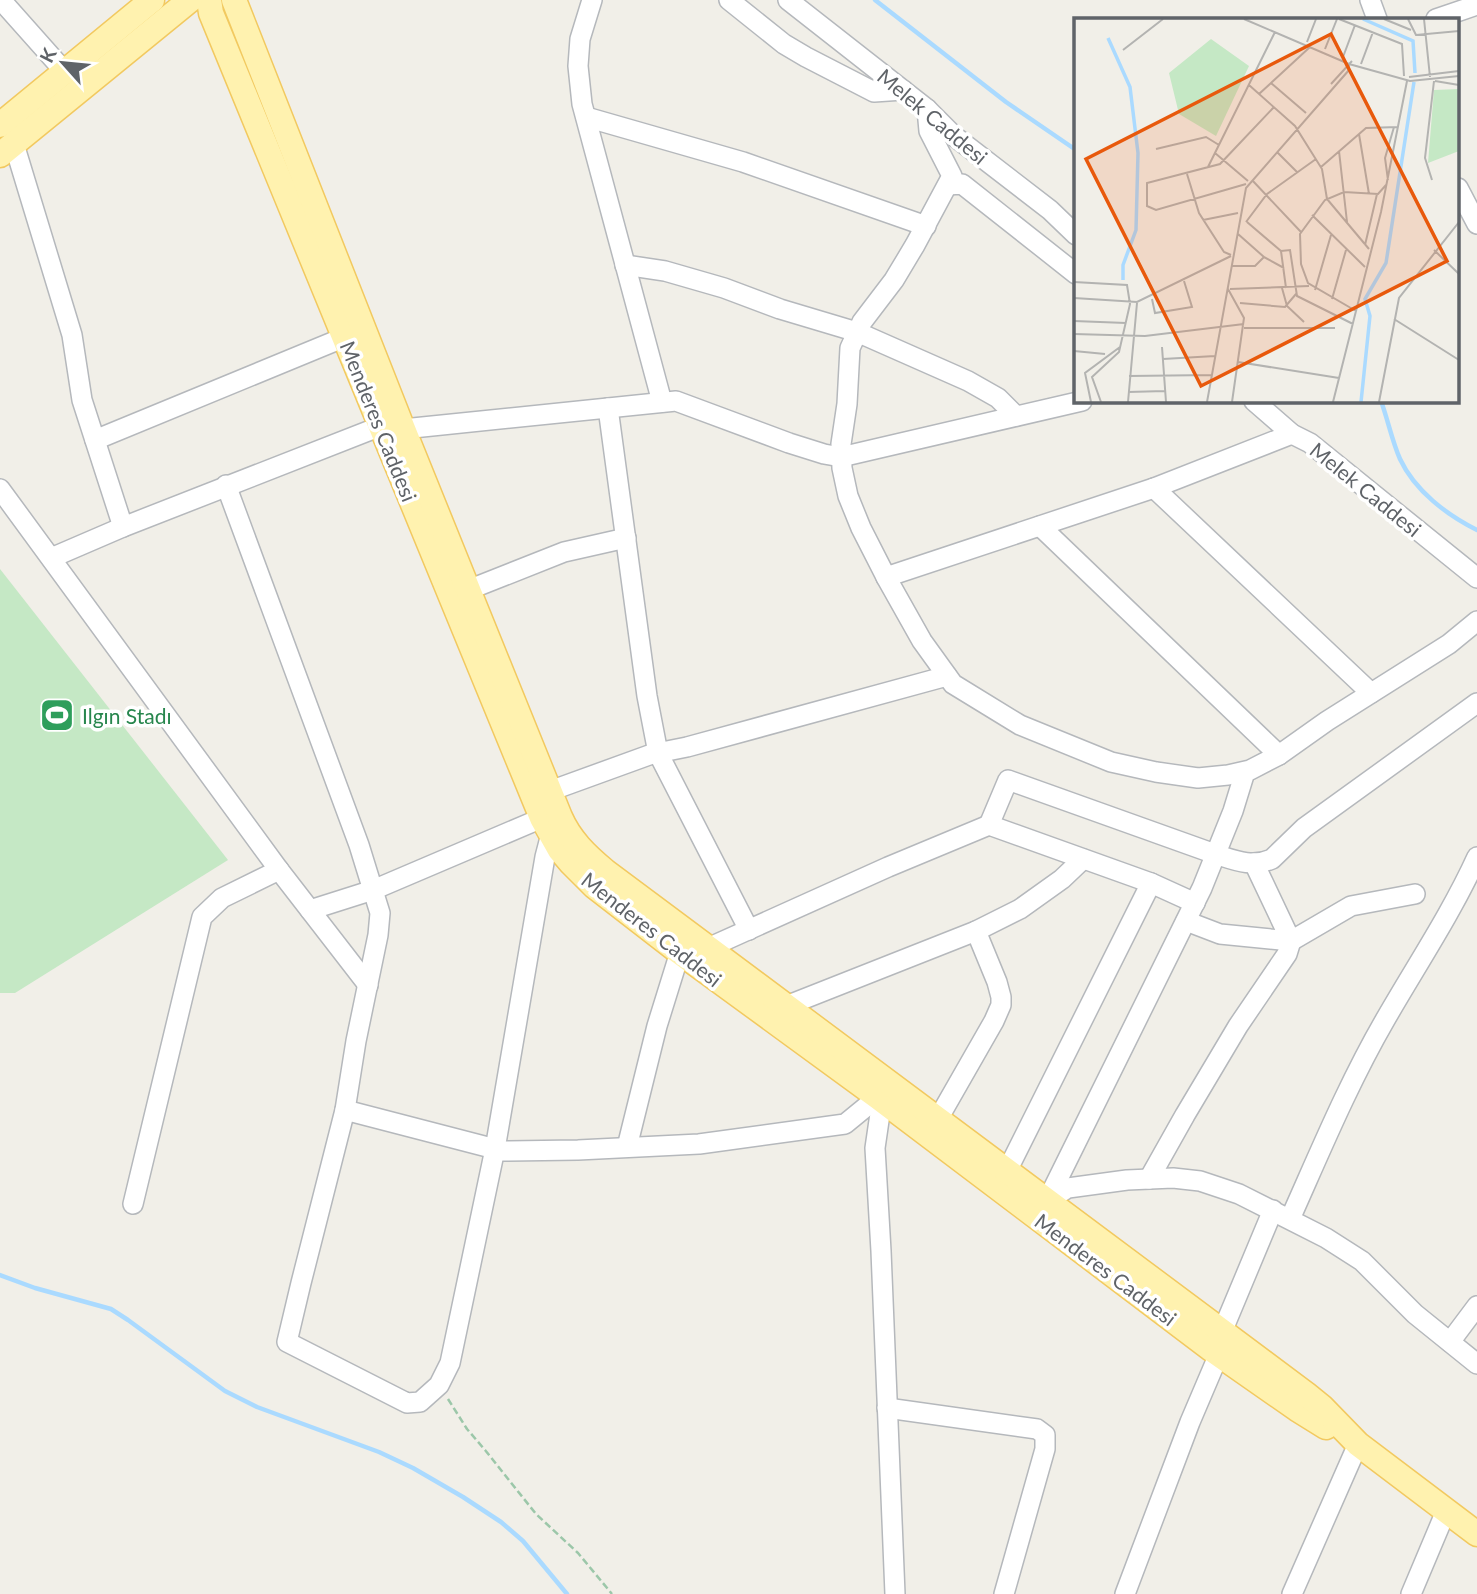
<svg xmlns="http://www.w3.org/2000/svg" width="1477" height="1594" font-family="Lato,sans-serif">
<rect width="100%" height="100%" fill="#f1efe8"/>
<path fill="#c5e8c5" d="M0 569 228 860 15 993H0Z"/>
<g fill="none" stroke-linecap="round" stroke-linejoin="round">
<g stroke="#aadaff" stroke-width="4.5">
<path d="M875 0 1006 102 1076 150"/>
<path d="M1381 401C1388 420 1392 441 1400 459 1415 491 1447 515 1477 530"/>
<path d="M0 1275 35 1288 111 1309 128 1320 225 1391 257 1407 379 1452 413 1468 463 1497 501 1522 523 1541 567 1594"/>
</g>
<g stroke="#b5b8bc" stroke-width="22">
<g id="minor">
<path d="M1 0 65 72"/>
<path d="M592 0 580 39 578 66 582 104 662 402"/>
<path d="M729 0 784 44 806 57 874 92 903 90"/>
<path d="M788 0 927 109 954 136 1050 210 1076 235"/>
<path d="M1370 0 1377 19"/>
<path d="M1436 19 1477 5"/>
<path d="M927 109 929 131 952 176 915 245 894 280 862 322 850 348 847 404 841 444 842 468 848 496 861 528 886 577 922 641 953 684 1020 725 1111 762 1156 772 1198 778 1228 775 1250 770 1279 755 1327 721 1449 644 1477 621"/>
<path d="M586 117 743 162 926 226"/>
<path d="M14 144 72 335 82 400 123 527"/>
<path d="M948 185 962 184 1076 274"/>
<path d="M1458 188 1477 224"/>
<path d="M625 265 665 271 724 288 780 309 857 332 968 381 998 398 1016 416"/>
<path d="M1254 401 1292 434 1310 443 1477 578"/>
<path d="M608 408 647 696 658 753 749 930"/>
<path d="M95 440 345 337"/>
<path d="M226 485 359 845 380 913 378 935 356 1041 345 1110 301 1283 287 1342 407 1403 420 1402 439 1385 450 1363 495 1149 545 857 551 834"/>
<path d="M1154 488 1371 693"/>
<path d="M0 489 279 870 368 985"/>
<path d="M1040 526 1279 755"/>
<path d="M51 558 123 527 381 426 403 429 676 401 789 443 824 454 841 457 1082 401"/>
<path d="M886 577 1154 488 1292 434"/>
<path d="M468 590 564 552 626 538"/>
<path d="M550 791 652 754 687 747 947 676"/>
<path d="M989 825 1008 780 1215 854C1234 860 1252 868 1272 859L1304 828 1477 703"/>
<path d="M310 910 373 890 542 818"/>
<path d="M1186 921 1220 934 1291 941 1351 906 1415 894"/>
<path d="M708 948 888 867 989 825 1151 883 1195 903"/>
<path d="M786 1006 976 931"/>
<path d="M882 1100 875 1148 881 1251 895 1594"/>
<path d="M345 1110 503 1151 578 1150 699 1144 845 1124 878 1097"/>
<path d="M938 1119 994 1021 1001 1005V997L997 982 976 931 1020 909 1062 879 1083 859"/>
<path d="M627 1147 657 1026 680 952"/>
<path d="M1007 1171 1151 883"/>
<path d="M1149 1179 1185 1115 1238 1026 1287 954 1291 941 1254 863"/>
<path d="M1047 1201 1068 1188 1127 1180 1173 1178 1200 1181 1239 1194 1326 1238 1362 1261 1415 1314 1477 1364"/>
<path d="M1047 1201 1202 888 1233 811 1245 772"/>
<path d="M133 1204 202 917 222 898 279 870"/>
<path d="M1290 1219C1320 1152 1348 1084 1385 1020 1416 966 1451 914 1477 857"/>
<path d="M1450 1342 1477 1306"/>
<path d="M887 1408 1037 1429 1045 1435V1449L1004 1594"/>
<path d="M1125 1594 1190 1422 1219 1354 1222 1332 1273 1210"/>
<path d="M1292 1594 1358 1444"/>
<path d="M1411 1594 1446 1511"/>
</g>
</g>
<g stroke="#f2c960" stroke-width="27">
<g id="major">
<path d="M209 0 211 13 542 818 560 850 571 863 594 886 674 948 878 1097 1211 1349 1297 1409 1326 1427"/>
<path d="M234 0 401 424 560 817C570 840 586 855 605 871L1306 1394 1322 1407 1358 1444 1477 1534"/>
<path d="M0 125 152 0"/>
<path d="M0 155 190 0"/>
</g>
</g>
<path stroke="#9cc7a9" stroke-width="2.5" stroke-dasharray="7 3.5" stroke-linecap="butt" d="M448 1399 467 1429 485 1450 536 1514 578 1553 612 1594"/>
<use href="#minor" stroke="#fff" stroke-width="19"/>
<use href="#major" stroke="#fff2af" stroke-width="24"/>
</g>
<defs>
<g id="stadium-square" transform="scale(1.75)"><rect x="-9" y="-9" width="18" height="18" rx="4" fill="#2e9e5b" stroke="#fff"/><path d="M0-5a6.5 5 0 1 0 0 10a6.5 5 0 1 0 0-10ZM-3.5-1.8h7v3.6h-7Z" fill="#fff"/></g>
</defs>
<g fill-rule="evenodd">
<use href="#stadium-square" x="57" y="715"/>
</g>
<g text-anchor="middle" dominant-baseline="central" stroke-width="7" stroke-linejoin="round" paint-order="stroke">
<g font-size="21" fill="#5f6368" stroke="#fff">
<text transform="translate(933 116) rotate(40)">Melek Caddesi</text>
<text transform="translate(379 421) rotate(68)">Menderes Caddesi</text>
<text transform="translate(1366 489) rotate(39)">Melek Caddesi</text>
<text transform="translate(652 929) rotate(38)">Menderes Caddesi</text>
<text transform="translate(1106 1269) rotate(37)">Menderes Caddesi</text>
</g>
<g font-size="21" fill="#27864d" stroke="#fff" text-anchor="start">
<text x="82" y="715">Ilgın Stadı</text>
</g>
</g>
<g transform="translate(1074 18)">
<rect width="385" height="385" fill="#f1efe8"/>
<path d="M137 21 175 48 142 118 105 96 95 55ZM385 71V133L354 145 360 72Z" fill="#c5e8c5"/>
<path fill="none" stroke="#aadaff" stroke-width="3.5" d="M289 1 339 23 341 55M34 20 56 69 64 135 62 212 49 247V262M287 384 296 298 291 281 312 245 340 64"/>
<path fill="none" stroke="#b3b3b1" stroke-width="2" d="M170 1 275 46 336 63 385 58M265 1 328 26 330 58M310 1 337 12M334 1 342 17 385 13M350 1 356 59M233 24 242 1M251 31 263 1M49 32 89 1M269 39 281 7M287 46 299 14M335 59 385 53M361 63 385 67M197 65 232 95M257 66 278 43M175 67 221 108 248 151 253 181 295 231M185 76 236 29M285 116 295 176M82 131 132 119 145 127M265 133 273 204M203 134 223 154M141 135 174 163M134 149 201 14M247 149 292 110 324 109M113 156 125 195 150 234 157 237M178 162 227 214M314 162 311 140 320 109M358 162 351 140 360 63M172 166 82 192 73 188V165L146 146 200 89M238 197 291 249M129 202 164 195M172 204 193 176 242 141M173 204 207 233 212 270M164 216 190 239M291 227 303 176M360 232 385 256M207 233 216 232 223 278 279 306M158 248H181L190 239 210 250M0 264 53 267 56 286 45 334 18 359 27 384M208 270 213 288 230 304M154 271 170 300 158 384M156 271 235 268M241 272 257 217M0 280 63 284 157 238M78 281 81 295 118 289 110 263M258 281 272 232M166 285 211 289 222 276M282 293 234 265 227 246 226 216 251 182 270 174 304 176 312 167M320 301 385 342M0 303 52 305M170 310H261M0 316 71 318 170 306M88 329 92 384M0 333 31 336M89 341 141 338M164 344 265 360M55 358 138 357M54 374 91 373M17 384 11 355 46 329M54 384 63 285M133 384 172 170 275 52V46M259 384 307 194 333 63M305 384 325 280 385 204"/>
<path fill="#e8590c" fill-opacity="0.15" stroke="#e8590c" stroke-width="3.5" d="M257 16 373 243 127 368 12 141Z"/>
<rect width="385" height="385" fill="none" stroke="#5f6368" stroke-width="3.5"/>
</g>
<g transform="translate(63 63) rotate(297)" stroke="#ffffff" stroke-width="5" paint-order="stroke">
<path d="M0-5L12 26L0 18L-12 26Z" fill="#5f6368"/>
<text y="-10" font-size="19" font-weight="bold" text-anchor="middle" fill="#5f6368">K</text>
</g>
</svg>
